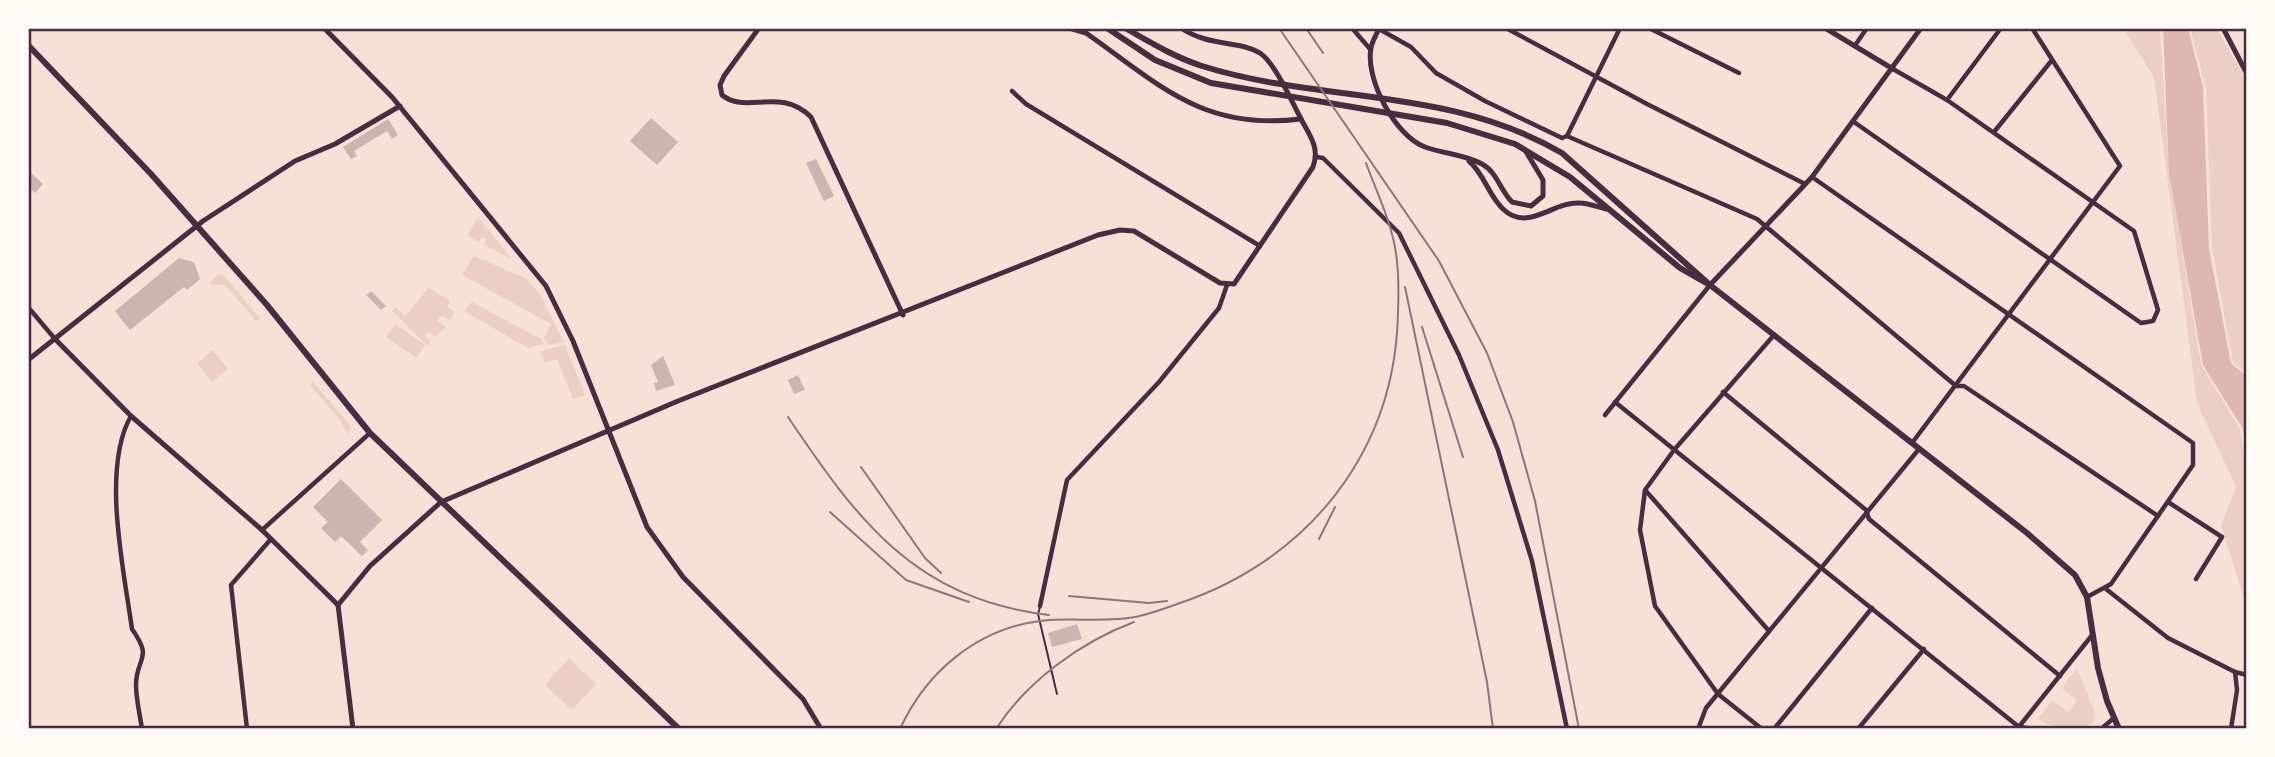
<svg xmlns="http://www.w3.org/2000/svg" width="2275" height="757" font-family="Manrope,sans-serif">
<rect width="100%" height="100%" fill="#f7e1d7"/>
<g fill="#ebcfc5">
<path d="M2123 28H2160L2169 172 2201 365 2240 429 2247 471V608L2221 525 2236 487 2197 403 2154 77Z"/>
<path d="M2190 28H2216L2247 81V374L2233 362 2212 248 2206 88Z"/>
<path d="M478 217 512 259 484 245 486 240 482 237 479 242 467 236Z"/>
<path d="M474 256 527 279 539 293 564 342 549 345 544 338 551 324 462 275Z"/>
<path d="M218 274 224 276 260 318 256 321 225 285 209 284Z"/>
<path d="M429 288 450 301 447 307 455 312 450 320 442 315 437 321 446 327 435 337 429 331 424 336 430 342 428 346 392 311 395 307 405 316Z"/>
<path d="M472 302 541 339 544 344 528 348 464 311Z"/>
<path d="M395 324 425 345 416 358 386 337Z"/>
<path d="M565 345 585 395 573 399 557 359 545 363 540 351Z"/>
<path d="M213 350 228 369 212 382 197 363Z"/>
<path d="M313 382 351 426 348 434 340 420 310 385Z"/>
<path d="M569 658 596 684 572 710 545 685Z"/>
<path d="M2077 668 2095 713 2094 721C2076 736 2056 729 2038 719L2052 700 2068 712 2077 700 2062 688Z"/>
</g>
<path fill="#dcb8b0" d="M2163 28H2188L2203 87 2209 249 2231 363 2247 377V454L2243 429 2203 365 2169 173Z"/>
<g fill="#ccb4b1">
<path d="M651 118 678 142 657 165 630 141Z"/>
<path d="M388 119 398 135 392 139 387 131 354 151 357 156 351 159 343 147Z"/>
<path d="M816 159 834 196 824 201 806 163Z"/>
<path d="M28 170 43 184 35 193 28 186Z"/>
<path d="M179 258 194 262 200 279 187 290 184 287 130 330 115 311Z"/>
<path d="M371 291 386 306 381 310 366 295Z"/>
<path d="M663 356 675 385 656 391 654 383 658 382 651 365Z"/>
<path d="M798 375 805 390 794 394 788 380Z"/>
<path d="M341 479 382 520 360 542 368 550 362 556 341 536 335 542 321 528 328 522 313 507Z"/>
<path d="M1077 624 1082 639 1052 647 1048 633Z"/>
</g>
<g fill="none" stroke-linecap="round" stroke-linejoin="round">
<path stroke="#4a2c40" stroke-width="2" d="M1040 607 1038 614 1057 694"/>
<g stroke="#4a2c40" stroke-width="4.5">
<path d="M1352 28 1370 49"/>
<path d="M1506 28 1647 104 1805 184"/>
<path d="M1649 28 1739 73"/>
<path d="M1379 29 1411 47 1436 73 1485 101 1562 138 1567 136 1757 219 1956 386H1964L2158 516"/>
<path d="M1856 44 1867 28"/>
<path d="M1012 91 1026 104 1260 246"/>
<path d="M1947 100 2001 28"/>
<path d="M1854 122 2141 323 2153 321 2158 310 2134 231 1947 100 1893 69"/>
<path d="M1994 132 2052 60"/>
<path d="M1567 136 1620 28"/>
<path d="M1317 157 1323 158 1399 233 1459 355 1498 450 1532 561 1567 729"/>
<path d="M1812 177 2193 443V465L2111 584 2087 597"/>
<path d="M28 307 55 339"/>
<path d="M1723 392 1866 510 1869 519 2060 676"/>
<path d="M1615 402 2019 727 2035 729"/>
<path d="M1605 415 1710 285"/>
<path d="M131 416C101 468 124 571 132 629 154 660 136 657 136 685 136 699 140 715 142 729"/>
<path d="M1912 443 2120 166 2032 28"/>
<path d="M1646 491 1769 631"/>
<path d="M2168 502 2222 537 2196 579"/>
<path d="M262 530 370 433"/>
<path d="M2106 589 2168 638 2235 672 2247 675"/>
<path d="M1040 606 1067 480 1159 382 1219 308 1227 285"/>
<path d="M2018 728 2093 634"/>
<path d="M247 729 231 585 271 539"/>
<path d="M1698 729 1706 708 1919 449"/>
<path d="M1762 729 1718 694 1655 606 1640 530 1645 490 1674 450 1774 335"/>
<path d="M1774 729 1872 608"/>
<path d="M1858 729 1924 649"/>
<path d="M2101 729 2114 718"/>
<path d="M2231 729 2237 690 2235 672"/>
</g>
<g stroke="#4a2c40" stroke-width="5">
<path d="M759 28 724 76 720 85 722 95C746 115 780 86 811 117L903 315"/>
<path d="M1181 28C1209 47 1238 40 1260 53 1275 63 1292 102 1301 119"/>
<path d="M1379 28C1377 34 1372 41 1371 48 1365 79 1395 136 1425 147 1444 154 1464 154 1482 164 1497 172 1500 190 1512 202L1531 206 1543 196V180L1525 150"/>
<path d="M1825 28 1893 69"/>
<path d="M2223 28 2247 74"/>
<path d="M1469 161C1485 175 1488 195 1503 209 1528 233 1553 201 1580 203 1588 203 1598 207 1606 209"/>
<path d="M1710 285 1812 177 1921 28"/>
<path d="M55 339 131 416 262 530 338 605"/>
<path d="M338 605 370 566 441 502 678 401 1098 235 1120 230 1134 231 1220 283 1234 284 1313 167C1320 148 1310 136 1301 119 1203 131 1160 85 1086 33L1069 28"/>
<path d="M338 605 353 729"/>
</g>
<g stroke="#4a2c40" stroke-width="5">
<path d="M324 28 392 97 546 286 573 341 647 527 683 577 803 699 821 729"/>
<path d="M28 360 203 221 295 161 335 144 400 106"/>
</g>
<g stroke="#4a2c40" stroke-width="6">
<path d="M1107 28 1155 60 1211 83 1447 123 1515 144 1570 177 1680 268 1708 284"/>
<path d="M1125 28C1150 42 1174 57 1202 66 1323 104 1447 86 1562 153L1710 285 2027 533 2075 575 2087 597 2098 668 2107 701 2119 729"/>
<path d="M28 45 151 174 267 305 370 433 679 729"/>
</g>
<g stroke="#8f747c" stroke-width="2">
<path d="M1279 28 1439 261 1487 353 1513 422 1535 501 1579 729"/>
<path d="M1306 28 1323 53"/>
<path d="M1405 287 1487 682 1493 729"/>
<path d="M1422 327 1463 457"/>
<path d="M788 417C858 521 915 599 1049 615"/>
<path d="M861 467 925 558 941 573"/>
<path d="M830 512 906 580 969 602"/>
<path d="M1319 539 1335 507"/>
<path d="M1069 596 1149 603 1167 601"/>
<path d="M900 729C926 672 977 629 1040 621 1071 617 1104 623 1135 617 1150 614 1166 608 1180 603 1310 559 1396 450 1398 311 1399 287 1399 261 1393 238 1387 212 1375 188 1366 163"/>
<path d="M996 729C1027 681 1081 642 1134 622"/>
</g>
</g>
<rect width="2275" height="757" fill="none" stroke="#fffaf5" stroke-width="60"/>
<rect x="30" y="30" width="2215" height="697" fill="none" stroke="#4a2c40" stroke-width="2.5"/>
</svg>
